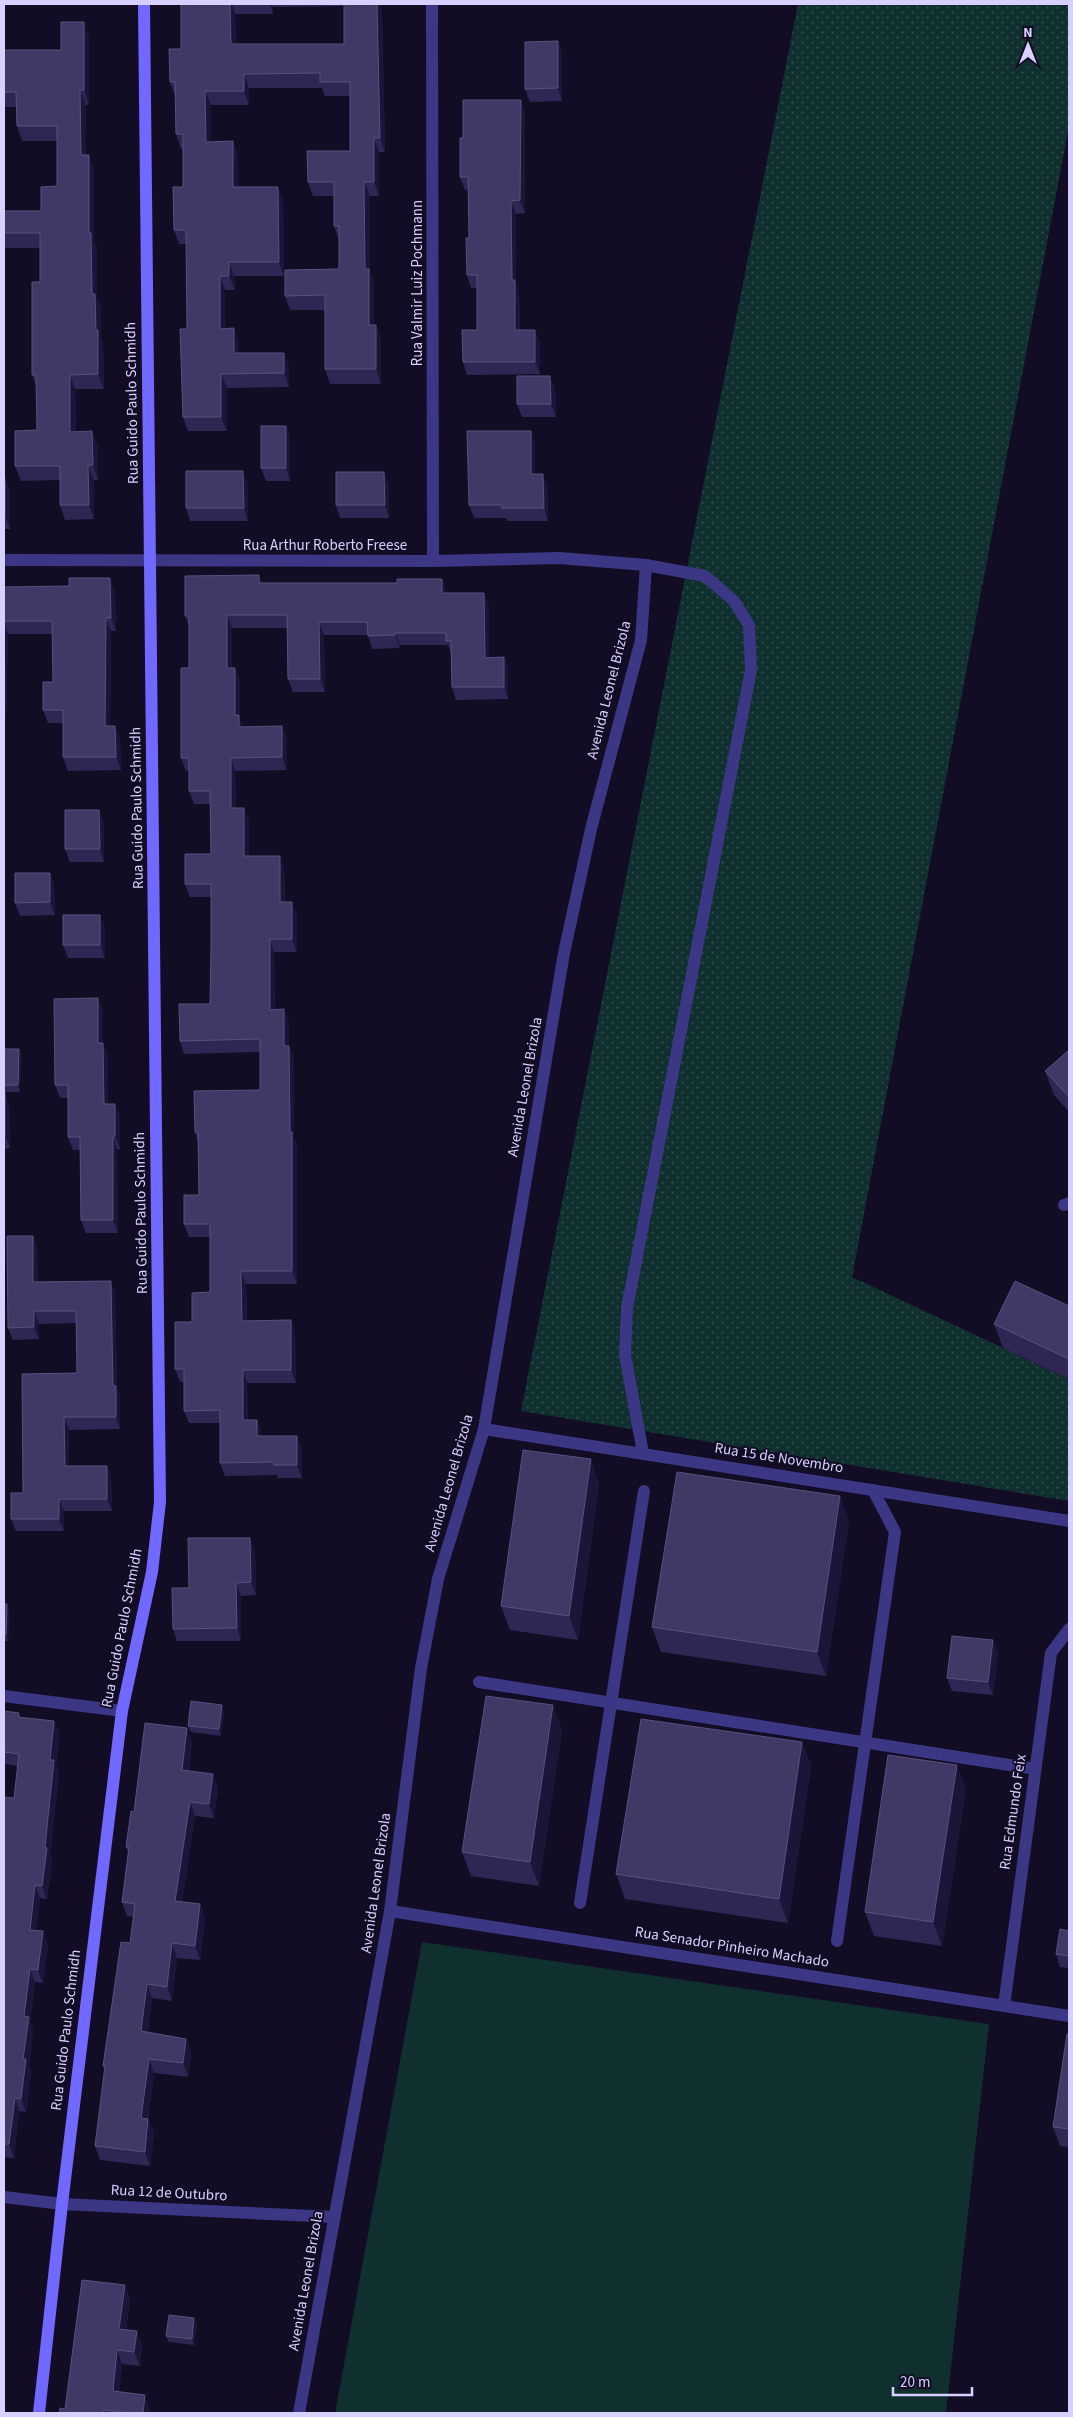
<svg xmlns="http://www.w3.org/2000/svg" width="1073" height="2417" font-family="'Source Sans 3',sans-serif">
<defs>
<pattern id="grass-dots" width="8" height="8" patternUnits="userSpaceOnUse" patternTransform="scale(1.25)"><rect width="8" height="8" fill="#102f2f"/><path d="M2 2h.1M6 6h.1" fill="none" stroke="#324c4e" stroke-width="1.8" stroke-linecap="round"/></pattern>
</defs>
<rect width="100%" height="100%" fill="#120d25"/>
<path fill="url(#grass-dots)" d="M798 4H1069V126L852 1277 1069 1379V1501L521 1411Z"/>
<path fill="#102f2f" d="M422 1942 989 2024 946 2413H335Z"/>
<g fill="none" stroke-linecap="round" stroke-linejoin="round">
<path stroke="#3c3785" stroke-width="12" d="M1064 1205 1069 1203"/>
<g stroke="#3c3785" stroke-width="12">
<path d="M432 4 433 561"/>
<path d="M4 560 433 561 559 558 646 565 705 576 734 601 749 625 751 670 627 1308 625 1355 643 1453"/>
<path d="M484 1429 1069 1521"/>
<path d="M479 1682 1035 1769"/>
<path d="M4 1696 122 1711"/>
<path d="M580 1903 644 1491"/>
<path d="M390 1911 1069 2016"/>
<path d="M837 1941 895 1532 873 1490"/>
<path d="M1004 2006 1051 1653 1069 1629"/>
<path d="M4 2197 62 2204 334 2217"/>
<path d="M299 2413 390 1911 421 1668 438 1579 484 1429 564 953 591 829 641 640 646 565"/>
</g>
<path stroke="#7068ff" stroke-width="12" d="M39 2413 62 2204 122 1711 152 1572 160 1502 144 4"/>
</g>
<g fill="#302653" fill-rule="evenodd">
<path d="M181 4H379L382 12 385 152H379V196H370V273L374 283V325H376L381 340V384H330L325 369V310H290L285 296 339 269V240L334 226V196H313L308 182 350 151V96H325L322 88H249V105H211V142L238 156V187L283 201 284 276H234L235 290H225V328L239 343V353H284L289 367V387L227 388V431H188L183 417 187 329V244H179L174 230 183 187V149H181L176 134 175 96 170 82 181 49ZM344 6V44H236L235 14H273V7Z"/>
<path d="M89 37V105H86V155L94 169V241L97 248V298L101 309V338L103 344 104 389H75L76 432 98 446V480H94V519L65 520 60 505V480L21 481 15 466 37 430 36 386 32 375 40 282V248H4V211H41L57 186V141H22L17 126 16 107H5L4 102V50H61Z"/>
<path d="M558 41 562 54V101L530 102 525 89Z"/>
<path d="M525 112V213L516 214V284L519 293 520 330H535L540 343V374L467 375 463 362 477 330V288H471L467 275 469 238V190H465L460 177 463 138Z"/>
<path d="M555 389 556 417H522L517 404Z"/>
<path d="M286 426 290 438V481H266L261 468Z"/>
<path d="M531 431 535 444V474L548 487V521H507L506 518H474L469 505Z"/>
<path d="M4 479 10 491V529H4Z"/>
<path d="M248 484V521H190L186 508Z"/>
<path d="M389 485V518H340L336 505Z"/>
<path d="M259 575 262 583H397L442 579 447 593 489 606V657H504L508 670V699L456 700 452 687 451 654 448 645H400V648L372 649 368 635H324L325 692H293L288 679 287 628H232V668L240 681V718L243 727 282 726 287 739V770L235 771 236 808H244L249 821V856L284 869 285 902 297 915V952H274L275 1009 289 1022V1046L294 1059V1138L297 1145V1284H246L247 1321 291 1320 295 1333 296 1383H247L248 1420H257L261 1433V1436L302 1449V1478H278L277 1475 225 1476 220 1463V1423H189L184 1411V1382H180L175 1369 192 1322 210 1292V1237H189L184 1224 199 1195 198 1143 195 1132 260 1090V1052L184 1054 180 1041 210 1004 211 948V897H190L185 884 211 854 210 804H194L189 791V771H186L181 758 189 668V626L185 616Z"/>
<path d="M4 582 5 587 115 592 116 631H111L110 726H115L120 739 121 770 68 771 63 757V723H48L43 710 53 682 52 634H8L6 716H4Z"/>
<path d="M99 810 104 823V862H70L65 849Z"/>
<path d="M50 873 54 886 55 915 20 916 15 903Z"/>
<path d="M105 927V958H68L63 945Z"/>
<path d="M98 998 103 1011V1043L108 1056V1104H115L120 1117V1149H117L118 1233H86L81 1220 80 1150H73L68 1137V1098H60L55 1085Z"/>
<path d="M4 1049 21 1055 20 1092H4Z"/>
<path d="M1069 1050V1112L1054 1095 1045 1071Z"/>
<path d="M4 1092 9 1105 10 1148 4 1149Z"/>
<path d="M33 1236 37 1248 38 1282 115 1294 117 1389 120 1398V1429L69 1430V1466H107L111 1479 112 1511H64V1531H16L11 1519 77 1373 76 1323 39 1324V1339L13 1340 8 1328Z"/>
<path d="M1069 1306V1379L1003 1348 994 1324Z"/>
<path d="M599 1484 578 1640 510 1630 501 1606Z"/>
<path d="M849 1520 826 1676 661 1652 652 1627Z"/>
<path d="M255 1551 256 1595 241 1596V1641H177L173 1629 189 1588Z"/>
<path d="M4 1604 9 1610 8 1641H4Z"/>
<path d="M993 1640 998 1653 993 1695 952 1691 947 1678Z"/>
<path d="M553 1705 562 1730 539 1886 471 1876 462 1852Z"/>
<path d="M4 1711 19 1713 20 1717 54 1721 59 1735 56 1765 59 1774 50 1856 52 1861 47 1899 40 1898 36 1930 43 1931 48 1945 43 1983 35 1982 30 2021 33 2030 29 2066 31 2073 26 2112 19 2111 14 2158 4 2157V1797L14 1798 18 1766 4 1764Z"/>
<path d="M224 1712 221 1736 191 1732 188 1726Z"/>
<path d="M187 1728 192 1742 189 1771 218 1789 214 1818 195 1816 182 1902 200 1904 205 1918 200 1960 177 1958 172 2001 152 1998 148 2032 186 2039 191 2053 188 2077 154 2073 148 2119 154 2133 150 2166 100 2160 95 2146 105 2071 103 2066 130 1943 134 1917 127 1916 122 1902 128 1852 126 1847 134 1812Z"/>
<path d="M802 1742 811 1767 788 1923 625 1899 616 1874Z"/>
<path d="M966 1789 942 1946 874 1936 865 1912Z"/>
<path d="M1069 1931V1968L1060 1967 1056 1954Z"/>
<path d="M1069 2034V2147L1060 2146 1053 2127Z"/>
<path d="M130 2299 126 2330 142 2345 140 2366 122 2364 119 2392 150 2409 149 2413H59L65 2409Z"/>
<path d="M197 2324 194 2345 169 2342 166 2336Z"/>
</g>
<g fill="#1c1439">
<path d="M230 4H232L235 14 236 58 231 44Z"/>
<path d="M270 4H272L273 7V14Z"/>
<path d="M377 4H379L382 12 385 152 380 138Z"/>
<path d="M84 22 89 37V105L84 90Z"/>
<path d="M558 41 562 54V101L558 88Z"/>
<path d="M244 74 249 88V105L244 91Z"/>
<path d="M80 90 86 105V170L81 155Z"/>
<path d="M205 91 211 105V156L206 142Z"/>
<path d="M521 100 525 112V213L520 200Z"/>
<path d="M374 138 379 152V196L374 182Z"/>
<path d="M233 141 238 156 239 201 233 187Z"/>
<path d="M89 155 94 169V241L97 248V298L101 309V338L103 344 104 389 98 374 96 330 92 294 89 233Z"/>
<path d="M364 182 370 196V273L374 283V340L369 325 365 269Z"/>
<path d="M278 187 283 201 284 276 279 262Z"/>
<path d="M511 201 516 214V284L519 293 520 343 515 330 512 280Z"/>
<path d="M229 262 234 276 235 290 229 276Z"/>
<path d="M220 276 225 290V343L220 329Z"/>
<path d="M376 325 381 340V384L376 369Z"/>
<path d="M234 328 239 343V367L234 353Z"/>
<path d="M535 330 540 343V374L535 362Z"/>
<path d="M284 353 289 367V387L284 373Z"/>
<path d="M221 374 227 388V431L221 417Z"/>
<path d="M70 375 75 389 76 446 70 432Z"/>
<path d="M550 376 555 389 556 417 551 404Z"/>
<path d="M286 426 290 438V481L286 468Z"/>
<path d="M92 431 98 446V480L93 465Z"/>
<path d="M531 431 535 444V487L531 474Z"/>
<path d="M88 465 94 480V519L89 505Z"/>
<path d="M243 471 248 484V521L244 508Z"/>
<path d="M384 472 389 485V518L385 505Z"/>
<path d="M543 474 548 487V521L544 508Z"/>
<path d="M5 479 10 491V529L5 516Z"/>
<path d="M259 575 264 588 259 583Z"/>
<path d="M110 578 115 592 116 631 111 618Z"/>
<path d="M442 579 447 592V606L442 593Z"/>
<path d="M484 593 489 606V670L485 658Z"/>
<path d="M227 615 232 628V681L227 668Z"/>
<path d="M106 618 111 631 110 739 105 726Z"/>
<path d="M4 622 8 634 6 716 4 708Z"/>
<path d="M319 622 324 635 325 692 320 679Z"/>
<path d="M395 633 400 645V648L395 635Z"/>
<path d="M504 657 508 670V699L504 687Z"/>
<path d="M235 668 240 681V718L244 728V740L235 715Z"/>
<path d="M115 726 120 739 121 770 116 757Z"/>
<path d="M282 726 287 739V770L282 757Z"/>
<path d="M231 758 235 771 236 821 231 808Z"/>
<path d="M244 808 249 821V869L244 856Z"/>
<path d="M99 810 104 823V862L100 849Z"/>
<path d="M280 856 284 869 285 915 280 902Z"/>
<path d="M50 873 54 886 55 915 50 902Z"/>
<path d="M292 902 297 915V952L292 939Z"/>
<path d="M100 915 105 927V958L100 945Z"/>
<path d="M270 939 274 952 275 1022 270 1010Z"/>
<path d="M98 998 103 1011V1043L108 1056V1117L104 1104 98 1043Z"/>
<path d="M284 1009 289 1022V1059L284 1046Z"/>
<path d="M289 1046 294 1059V1138L297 1145V1284L292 1271 290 1132Z"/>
<path d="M19 1049 21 1055 20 1092 18 1085Z"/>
<path d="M5 1092 9 1105 10 1148 5 1136Z"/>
<path d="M115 1104 120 1117V1149L115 1136Z"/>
<path d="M113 1136 117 1149 118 1233 113 1220Z"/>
<path d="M33 1236 37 1248 38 1295 33 1282Z"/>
<path d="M241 1271 246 1284 247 1334 242 1321Z"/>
<path d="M111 1281 115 1294 117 1389 120 1398V1429L116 1417 113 1386Z"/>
<path d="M34 1311 39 1324V1339L34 1327Z"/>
<path d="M291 1320 295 1333 296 1383 291 1370Z"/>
<path d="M243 1370 247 1383 248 1433 243 1420Z"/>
<path d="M64 1417 69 1430V1479L65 1466Z"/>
<path d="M257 1420 261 1433V1449L257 1436Z"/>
<path d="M297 1436 302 1449V1478L297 1465Z"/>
<path d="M591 1459 599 1484 578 1640 569 1616Z"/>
<path d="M107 1466 111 1479 112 1511 107 1499Z"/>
<path d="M840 1496 849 1520 826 1676 817 1652Z"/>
<path d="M59 1499 64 1511V1531L59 1519Z"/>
<path d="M250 1538 255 1551 256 1595 251 1582Z"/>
<path d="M236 1583 241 1596V1641L237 1628Z"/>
<path d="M7 1604 9 1610 8 1641 6 1635Z"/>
<path d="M993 1640 998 1653 993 1695 988 1682Z"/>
<path d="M222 1705 224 1712 221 1736 219 1729Z"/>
<path d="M553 1705 562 1730 539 1886 530 1862Z"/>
<path d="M54 1721 59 1735 56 1765 59 1774 50 1856 52 1861 47 1899 42 1886 50 1760Z"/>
<path d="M187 1728 192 1742 187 1785 182 1770Z"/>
<path d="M802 1742 811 1767 788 1923 779 1899Z"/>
<path d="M957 1765 966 1789 942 1946 933 1922Z"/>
<path d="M213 1774 218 1789 214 1818 209 1804Z"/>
<path d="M190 1802 195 1816 180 1915 175 1901Z"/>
<path d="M35 1885 40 1898 34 1943 30 1930Z"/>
<path d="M200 1904 205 1918 200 1960 195 1946Z"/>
<path d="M43 1931 48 1945 43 1983 38 1970Z"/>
<path d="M172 1943 177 1958 172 2001 167 1987Z"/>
<path d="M30 1969 35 1982 30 2021 33 2030 29 2066 31 2073 26 2112 21 2099 24 2016Z"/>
<path d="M147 1984 152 1998 146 2046 141 2031Z"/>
<path d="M186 2039 191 2053 188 2077 183 2063Z"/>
<path d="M149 2059 154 2073 146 2132 141 2118Z"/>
<path d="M15 2098 19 2111 14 2158 9 2144Z"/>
<path d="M148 2119 154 2133 150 2166 145 2152Z"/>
<path d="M125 2285 130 2299 124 2343 119 2329Z"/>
<path d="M194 2318 197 2324 194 2345 192 2339Z"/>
<path d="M137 2331 142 2345 140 2366 134 2352Z"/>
<path d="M117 2350 122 2364 118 2405 113 2391Z"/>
<path d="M145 2395 150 2409 149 2413H143Z"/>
</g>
<g fill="#423865" stroke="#59507e">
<path d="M181 4H230L231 44H344V4H377L380 138H374V182H364L365 269H369V325H376V369H325V295L285 296V270L339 269V226H334V182H308L307 151H350V82H320V73L244 74V91H205L206 142 233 141V187H278L279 262H229V276H220V329L234 328V353H284V373L221 374V417H183L180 329H187L186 230H174L173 187H183V134H176L175 82H170L169 49H181Z"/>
<path d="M61 22H84V90H80L81 155H89V233H91L92 294H95L96 330H98V374L70 375V432L92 431 93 465H88L89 505H60V466H15V431L37 430 36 375H32V282H40V233H4V211H41V187L57 186V126H17L16 92H4V50H61Z"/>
<path d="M558 41V88L525 89V42Z"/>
<path d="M463 100H521L520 200 511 201 512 280H515V330H535V362H463L462 330H477V275H467L466 238H469L468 177H460V138H463Z"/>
<path d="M517 376H550L551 404H517Z"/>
<rect x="261" y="426" width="25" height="42"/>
<path d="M467 431H531V474H543L544 508H502V505H469Z"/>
<path d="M186 471H243L244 508H186Z"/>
<path d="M336 472H384L385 505H336Z"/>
<rect x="4" y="479" width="1" height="37"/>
<path d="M259 575V583H397V579H442V593H484L485 658 504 657V687H452L451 641H446V633H395V635L368 636 367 622H319L320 679H288L287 615H227V668H235V715H239V727L282 726V757L231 758V808H244V856H280V902H292V939H270V1010L284 1009V1046H289L290 1132H292V1271H241L242 1321 291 1320V1370H243V1420H257V1436H297V1465H274V1462L220 1463V1410L184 1411V1369H175V1322H192V1293L210 1292V1224H184V1195H199L198 1132H195L194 1091 260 1090V1039L180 1041 179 1004H210L211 948V884H185V854H211L210 791H189V758H181V668H189V616H185V576Z"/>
<path d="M69 578H110L111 618H106L105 726H115L116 757H63V710H43V682H53L52 621H4V587L69 586Z"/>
<path d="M65 810H99L100 849H65Z"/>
<path d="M15 873H50V902L15 903Z"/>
<rect x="63" y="915" width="37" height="30"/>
<path d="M98 998V1043H103L104 1104H115V1136H113V1220H81L80 1137H68V1085H55L54 999Z"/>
<path d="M4 1049H19L18 1085H4Z"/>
<path d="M1069 1050V1097L1045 1071Z"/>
<rect x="4" y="1092" width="1" height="44"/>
<path d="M7 1236H33V1282L111 1281 113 1386H116V1417H64L65 1466H107V1499H59V1519H11V1493H23L22 1374 77 1373 76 1311H34V1327L8 1328Z"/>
<path d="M1015 1281 1069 1306V1359L994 1324Z"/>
<path d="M523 1450 591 1459 569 1616 501 1606Z"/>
<path d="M677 1472 840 1496 817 1652 652 1627Z"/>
<path d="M188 1538H250L251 1582 236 1583 237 1628 173 1629 172 1588H189Z"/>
<path d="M4 1604H7L6 1635H4Z"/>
<path d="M952 1636 993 1640 988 1682 947 1678Z"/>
<path d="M486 1696 553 1705 530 1862 462 1852Z"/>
<path d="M191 1701 222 1705 219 1729 188 1726Z"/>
<path d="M4 1711 19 1713 18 1717 54 1721 50 1760H54L45 1847 47 1848 42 1886 35 1885 30 1930 43 1931 38 1970 30 1969 24 2016 29 2017 23 2059H26L21 2099 15 2098 9 2144H4V1797L14 1798 19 1754 4 1752Z"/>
<path d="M641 1719 802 1742 779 1899 616 1874Z"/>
<path d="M145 1723 187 1728 182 1770 213 1774 209 1804 190 1802 175 1901 200 1904 195 1946 172 1943 167 1987 147 1984 141 2031 186 2039 183 2063 149 2059 141 2118 148 2119 145 2152 95 2146 105 2066H103L121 1942 130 1943 135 1904 122 1902 129 1847H126L131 1811 134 1812Z"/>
<path d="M888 1755 957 1765 933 1922 865 1912Z"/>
<path d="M1060 1929 1069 1931V1956L1056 1954Z"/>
<path d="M1067 2034H1069V2129L1053 2127Z"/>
<path d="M82 2280 125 2285 119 2329 137 2331 134 2352 117 2350 113 2391 145 2395 143 2413H131L104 2410 103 2413H59L60 2408 65 2409Z"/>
<path d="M169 2315 194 2318 192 2339 166 2336Z"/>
</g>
<g text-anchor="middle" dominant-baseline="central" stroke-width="4" stroke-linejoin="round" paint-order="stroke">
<g font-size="15" fill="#d8d1ff" stroke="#120d25">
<text transform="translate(417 283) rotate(-90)">Rua Valmir Luiz Pochmann</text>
<text transform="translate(132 403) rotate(-91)">Rua Guido Paulo Schmidh</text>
<text x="325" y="545">Rua Arthur Roberto Freese</text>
<text transform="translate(609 690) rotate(-76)">Avenida Leonel Brizola</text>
<text transform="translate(137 808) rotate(-91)">Rua Guido Paulo Schmidh</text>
<text transform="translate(525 1087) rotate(-80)">Avenida Leonel Brizola</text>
<text transform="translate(141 1213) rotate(-91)">Rua Guido Paulo Schmidh</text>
<text transform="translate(779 1458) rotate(9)">Rua 15 de Novembro</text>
<text transform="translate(449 1483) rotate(-74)">Avenida Leonel Brizola</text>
<text transform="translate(122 1628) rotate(-79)">Rua Guido Paulo Schmidh</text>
<text transform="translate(1013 1812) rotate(-82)">Rua Edmundo Feix</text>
<text transform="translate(376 1883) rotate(-82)">Avenida Leonel Brizola</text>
<text transform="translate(732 1947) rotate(9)">Rua Senador Pinheiro Machado</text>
<text transform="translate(66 2030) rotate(-83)">Rua Guido Paulo Schmidh</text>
<text transform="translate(169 2193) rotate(3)">Rua 12 de Outubro</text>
<text transform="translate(306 2281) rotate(-80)">Avenida Leonel Brizola</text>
</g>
</g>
<rect width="1073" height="2417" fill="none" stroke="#d8d1ff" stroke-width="10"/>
<g transform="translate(1028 45)" stroke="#120d25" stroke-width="4" paint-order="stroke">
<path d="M0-4L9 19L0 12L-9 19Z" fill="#d8d1ff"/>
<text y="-8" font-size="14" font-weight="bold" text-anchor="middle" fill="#d8d1ff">N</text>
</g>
<path d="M893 2387v8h79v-8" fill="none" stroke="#d8d1ff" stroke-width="2.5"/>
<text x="900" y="2387" font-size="15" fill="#d8d1ff" stroke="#120d25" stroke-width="4" paint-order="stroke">20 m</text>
</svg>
